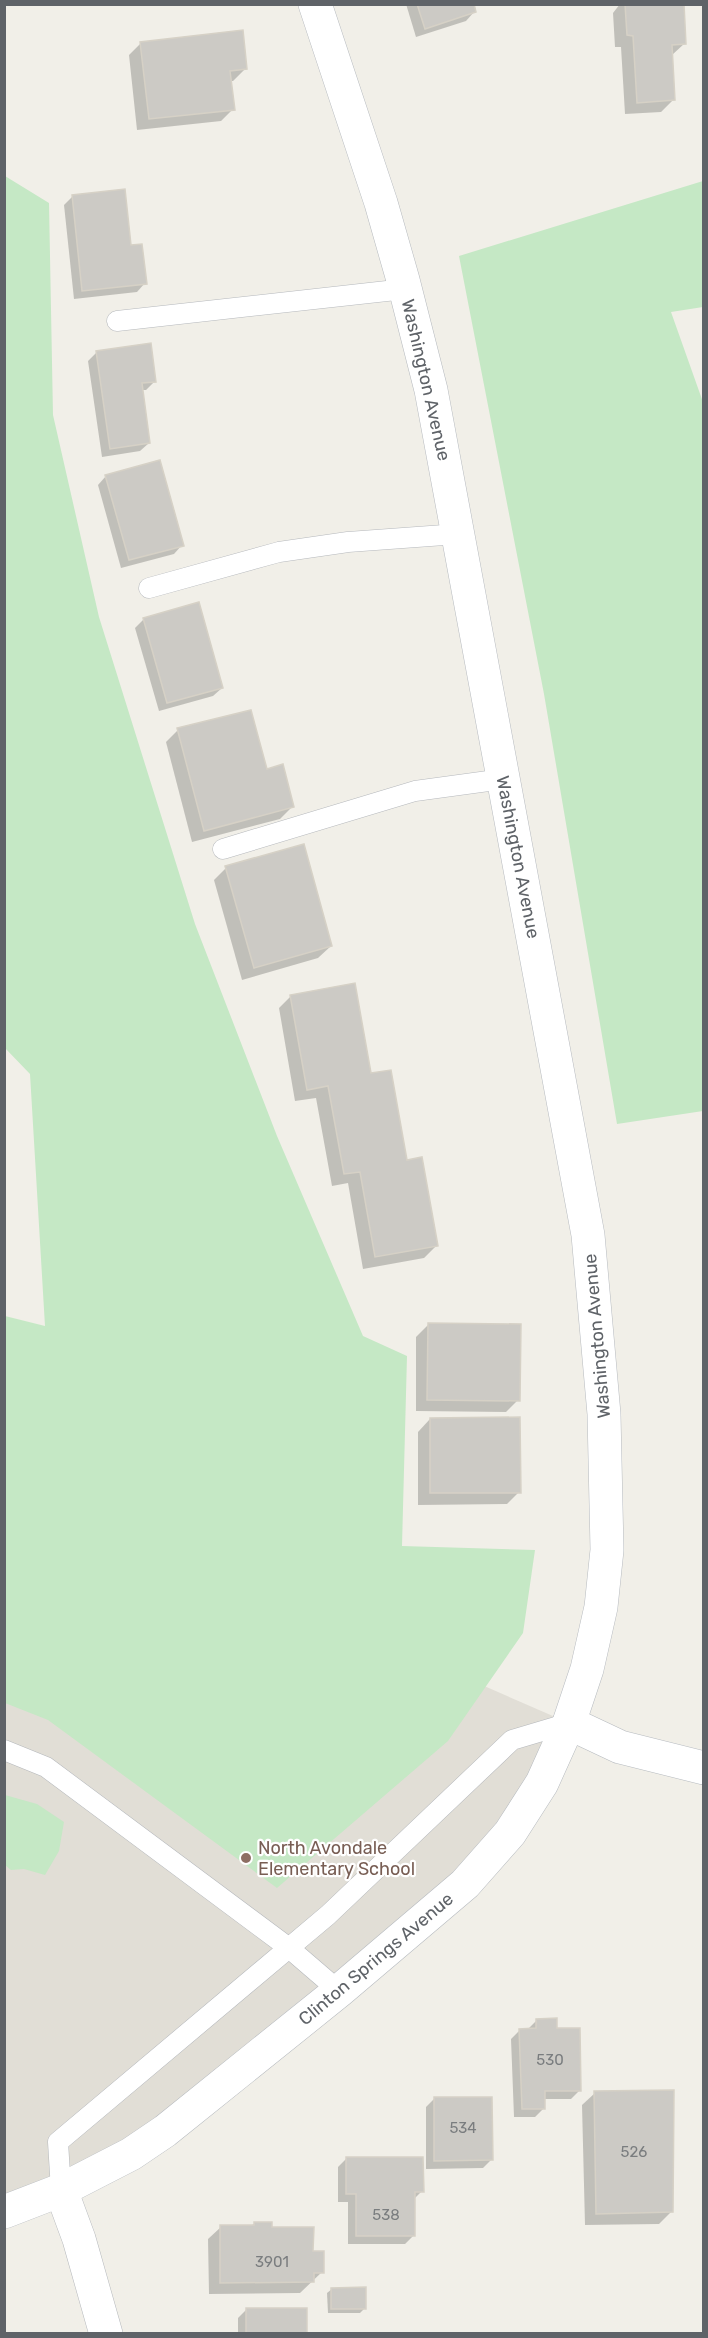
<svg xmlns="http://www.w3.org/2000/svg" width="708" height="2338" font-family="Rubik,sans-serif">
<rect width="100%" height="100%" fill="#f1efe8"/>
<path fill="#e1ded6" d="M5 1477 569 1723 510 1833 253 2061 5 2212Z"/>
<g fill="#c5e8c5">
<path d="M5 176 49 203 53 415 99 617 195 924 277 1136 363 1336 407 1356 402 1546 535 1550 523 1633 448 1741 277 1888 48 1720 5 1703V1316L45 1326 30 1074 4 1047Z"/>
<path d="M703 181V307L671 312 704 405 703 1111 617 1124 544 694 459 256Z"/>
<path d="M5 1795 37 1804 64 1822 59 1851 45 1875 24 1869 11 1870 5 1865Z"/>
</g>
<g fill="#0003">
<path d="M406 4H472L474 12 466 21 416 37Z"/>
<path d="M620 4H682L685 43 672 55 673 100 661 112 625 114 621 47H615L613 13Z"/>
<path d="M141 43 245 69 233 81H230L233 109 221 121 137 130 129 55Z"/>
<path d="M73 196 130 247 145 283 137 292 74 299 64 205Z"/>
<path d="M97 352 155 381 146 390H141L149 443 140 451 102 457 88 361Z"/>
<path d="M106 476 182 545 174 554 121 568 98 485Z"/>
<path d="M144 619 222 688 213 696 159 711 135 628Z"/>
<path d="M178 730 266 771 292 807 280 819 192 842 166 742Z"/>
<path d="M226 868 331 946 318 958 242 980 214 880Z"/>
<path d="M291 996 405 1161 436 1246 424 1258 363 1269 348 1183 332 1186 316 1098 295 1101 279 1008Z"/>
<path d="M428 1325 518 1400 506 1412 416 1411V1337Z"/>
<path d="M430 1419 519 1492 507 1504 418 1505V1432Z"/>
<path d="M537 2020 556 2029 579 2091 571 2099H543L544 2108 535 2117H514L511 2039 520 2030 528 2029Z"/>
<path d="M595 2093 671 2212 659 2224 585 2225 582 2105Z"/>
<path d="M435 2098 491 2160 483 2168 426 2169V2107Z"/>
<path d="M346 2159 422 2191 414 2199V2235L405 2244H348V2202H338V2167Z"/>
<path d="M255 2223 271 2229 312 2253 322 2272 300 2293 209 2294 208 2239 221 2227 251 2226Z"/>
<path d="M332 2289 364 2309 360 2313H328L327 2293Z"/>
<path d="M247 2309 306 2334H238V2318Z"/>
</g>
<g fill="#cccac5" stroke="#d6d1c6" stroke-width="1.5">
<path d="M417 4H474L476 12 425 29Z"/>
<path d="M625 4H684L686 44 672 45 675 100 637 103 633 36 627 35Z"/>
<path d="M243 30 247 69 230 71 235 110 149 119 140 42Z"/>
<path d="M125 189 131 245 142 244 147 284 82 291 72 195Z"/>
<path d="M151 343 156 382 142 383 150 443 110 449 96 351Z"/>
<path d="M160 460 184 546 129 560 105 475Z"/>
<path d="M199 602 223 688 167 703 143 618Z"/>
<path d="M251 710 267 769 283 764 294 807 204 831 177 728Z"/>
<path d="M304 844 332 946 254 968 225 866Z"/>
<path d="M355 983 371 1073 391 1070 407 1160 422 1157 438 1246 375 1257 360 1172 344 1174 328 1086 307 1090 290 995Z"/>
<path d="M428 1323 521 1324 520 1401 427 1400Z"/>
<path d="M520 1417 521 1493H430V1418Z"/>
<path d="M557 2018V2028H580L581 2091H545V2109H522L519 2029 536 2028V2019Z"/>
<path d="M674 2090 673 2212 596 2214 594 2091Z"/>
<path d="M434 2097H492L493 2160 434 2161Z"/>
<path d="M346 2157H423L424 2192H415V2236H356V2194H346Z"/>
<path d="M254 2222H272V2227H314L313 2251H324V2273H314V2282L220 2283V2225H254Z"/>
<path d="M366 2287V2309H331V2288Z"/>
<rect x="246" y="2308" width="61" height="26"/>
</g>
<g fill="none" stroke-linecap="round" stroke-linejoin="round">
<g stroke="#b5b8bc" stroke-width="21">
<g id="lane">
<path d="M117 321 405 289"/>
<path d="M149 588 279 552 348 542 458 534"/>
<path d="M223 849 415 791 503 779"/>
<path d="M4 1750 46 1767 289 1948 339 1991"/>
<path d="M61 2190 58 2142 328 1915 512 1740 569 1723"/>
</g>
</g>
<g stroke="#b5b8bc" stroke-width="34">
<path id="street" d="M61 2190 79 2239 106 2334"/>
</g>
<g stroke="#b6babf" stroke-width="34">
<g id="secondary">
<path d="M569 1723 620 1747 704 1768"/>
<path d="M4 2212 61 2190 131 2154 165 2131 339 1991 465 1884 510 1833 542 1783 569 1723 587 1669 601 1607 607 1550 604 1414 588 1235 431 390 403 280 381 203 315 4"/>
</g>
</g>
<use href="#lane" stroke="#fff" stroke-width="20"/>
<use href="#street" stroke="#fff" stroke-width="33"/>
<use href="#secondary" stroke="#fff" stroke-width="33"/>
</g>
<circle fill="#8d6e63" stroke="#fff" stroke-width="2" cx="246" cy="1858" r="6"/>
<g text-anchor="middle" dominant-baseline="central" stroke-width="4.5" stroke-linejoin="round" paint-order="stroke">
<g font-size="15" fill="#7a7d7f">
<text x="550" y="2060">530</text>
<text x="463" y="2128">534</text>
<text x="634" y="2152">526</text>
<text x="386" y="2215">538</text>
<text x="272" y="2262">3901</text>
</g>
<g font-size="18" fill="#5f6368" stroke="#fff">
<text transform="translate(426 380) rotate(77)">Washington Avenue</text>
<text transform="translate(518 857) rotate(79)">Washington Avenue</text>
<text transform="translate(597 1336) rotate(-95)">Washington Avenue</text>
<text transform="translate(376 1959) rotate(-40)">Clinton Springs Avenue</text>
</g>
<g font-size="18" fill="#785e54" stroke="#fff" text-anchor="start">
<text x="258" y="1848">North Avondale<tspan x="258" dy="21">Elementary School</tspan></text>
</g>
</g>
<rect width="708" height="2338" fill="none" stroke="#5f6368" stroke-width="12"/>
</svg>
